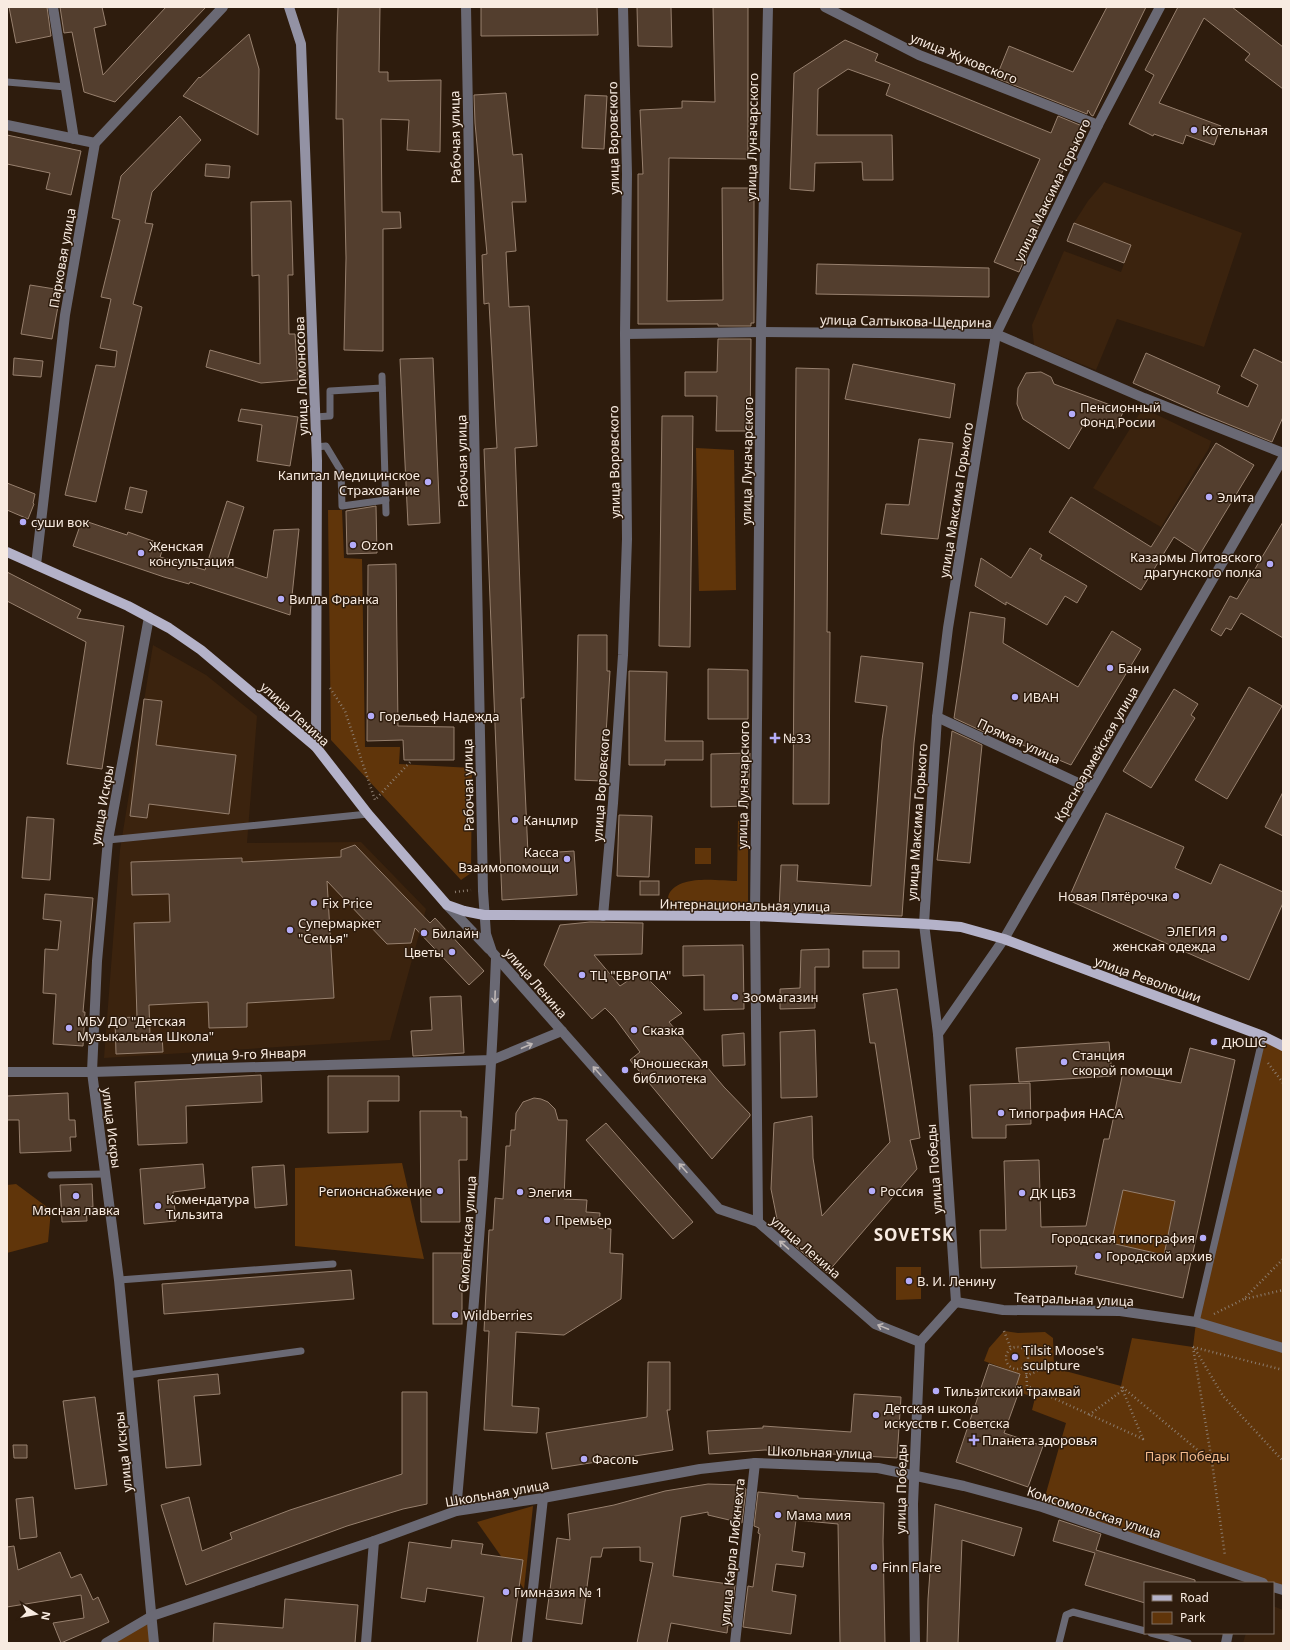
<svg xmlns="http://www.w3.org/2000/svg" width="1290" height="1650" font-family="'Noto Sans',sans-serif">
<rect width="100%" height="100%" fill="#2e1c0d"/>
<g fill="#3b230e">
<path d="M1104 182 1242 233 1204 347 1117 319 1096 370 1034 345 1032 325 1064 251 1121 272 1131 245 1074 223 1088 201Z"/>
<path d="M1143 408 1211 441 1209 448 1161 527 1093 488Z"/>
<path d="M153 645 206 675 257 716 247 843 361 842 426 909 390 1040 104 1058 120 850Z"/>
<path d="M1273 1606 1283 1610V1643H1243L1246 1633H1273Z"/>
</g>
<g fill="#60350a">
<path d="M696 448 734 450 736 590 699 591Z"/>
<path d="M328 510H342L344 558 362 559 365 747H400L399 764 472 768 471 873 461 880 331 740Z"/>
<path d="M738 821H748V909L668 910C668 905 667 898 669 894 680 874 718 881 737 881Z"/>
<rect x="695" y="848" width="16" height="16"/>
<path d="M1263 1036 1283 1046V1590L1273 1583H1263L1042 1507 1066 1423 1032 1410 1035 1398 1014 1390 1020 1374 984 1361 989 1348 1004 1331 1018 1333 1045 1332 1053 1338 1054 1368 1121 1386 1132 1338 1193 1347 1196 1322Z"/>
<path d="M402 1163 424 1259 295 1246V1168Z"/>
<path d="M16 1184 51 1210 48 1242 7 1253V1185Z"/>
<path d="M1123 1190 1175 1201 1164 1255 1111 1243Z"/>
<path d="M896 1267H921V1299L896 1300Z"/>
<path d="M533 1506 524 1589 477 1522Z"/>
<path d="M152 1616 154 1643H106Z"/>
</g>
<g fill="#533e2e" stroke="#97806e" fill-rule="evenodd">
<path d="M9 7H47L51 36 16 43Z"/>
<path d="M60 7H102L106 25 94 28 103 75 166 7H206L115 102 84 92 72 32 64 33Z"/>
<path d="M338 7H380L379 72H388V81L441 80 440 152 407 150 409 120 381 119 382 212H400L401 228 383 229V351L344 350 346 258 343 119H336L337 35Z"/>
<path d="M481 7H597L598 35 481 36Z"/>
<path d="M637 7H671L672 47 638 46Z"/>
<path d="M713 7H748V159L669 158 667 301 723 300 722 188H754V323H751V326H718V324H638V174H643L640 110 682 108V101L715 102Z"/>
<path d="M1107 7H1146L1093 116 1091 115 1088 110 1087 114 996 78 1009 46 1073 72Z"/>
<path d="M1178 7H1232L1283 47V89L1245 60 1250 54 1204 18 1159 103 1221 126 1214 145 1186 135 1183 144 1154 134 1153 136 1129 124 1154 75 1145 70Z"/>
<path d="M249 34 259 69 258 135 183 96 199 77 200 78Z"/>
<path d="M845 40 878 54 875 61 1051 133 1058 116 1082 126 1019 272 994 262 1040 159 886 95 890 84 848 69 818 89 817 135H892L893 180H863L862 162 815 163 814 191 790 189 794 73Z"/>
<path d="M506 93 513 155 522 154 526 202H512L516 251 506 252 509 307 529 306 537 446 515 448 524 698H521L528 854 574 851 577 895 502 900 484 449 497 448 489 303 484 304 482 255 487 254 475 123 474 95Z"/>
<path d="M585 95 607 96 604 149 582 148Z"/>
<path d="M180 116 201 140 152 192 145 223 153 224 133 304 142 307 96 502 65 495 96 365 115 367 117 351 100 348 111 299 101 297 120 220 112 218 121 176Z"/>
<path d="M7 135 81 151 71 195 46 189 50 173 7 164Z"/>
<path d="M206 164 230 166 229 178 205 176Z"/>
<path d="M291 201 293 275H288L289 334H295L298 380 261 383 206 367 210 350 260 364 259 275 252 276 251 202Z"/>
<path d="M1074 223 1131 245 1124 263 1067 241Z"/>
<path d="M817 264 989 268V297L816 294Z"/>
<path d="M30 285 61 290 52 339 21 334Z"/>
<path d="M718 339H751L750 431H716L717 396H685V372H717Z"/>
<path d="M1254 349 1283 363V417L1272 442 1203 414 1133 383 1146 353 1220 386 1217 393 1248 407 1258 385 1241 376Z"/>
<path d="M14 358 43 361 41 377 13 375Z"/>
<path d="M433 358 440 523 408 525 400 359Z"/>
<path d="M853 364 955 384 950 418 845 399Z"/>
<path d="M796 368 829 369 827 632H830L829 804H793Z"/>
<path d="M1041 372 1051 377 1054 384 1124 410 1116 428 1087 419 1069 449 1023 419 1017 404 1018 388 1026 373Z"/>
<path d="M241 409 298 417 290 466 257 461 262 425 238 421Z"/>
<path d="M662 416H693L690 647 659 646Z"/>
<path d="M919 439 953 443 938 539 881 534 886 504 909 505Z"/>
<path d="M1216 443 1254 465 1200 554 1174 537 1141 590 1049 532 1071 497 1151 547Z"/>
<path d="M7 483 35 494 33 503 34 504 28 519 7 510Z"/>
<path d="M130 487 147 491 142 513 125 509Z"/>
<path d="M227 501 244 507 226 564 267 578 274 530 299 529 290 615 190 582 189 584 164 577 73 546 82 520 127 535 128 532 164 545 160 557 205 570Z"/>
<path d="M376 506 377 553 347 554 346 511Z"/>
<path d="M1283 522V638L1241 613 1231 630 1226 628 1221 636 1211 630 1230 596 1237 599Z"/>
<path d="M1030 548 1042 555 1040 559 1087 586 1077 603 1065 596 1047 625 1006 602V605L975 586 981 558 1011 578Z"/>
<path d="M396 564 398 726 454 727V760H404L403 740 367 741 368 565Z"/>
<path d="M7 572 81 610 77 618 124 626 102 769 67 764 86 642 7 601Z"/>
<path d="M970 612 1005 618 1003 643 1078 687 1112 631 1141 649 1071 765 984 729V732L954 718Z"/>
<path d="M578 635H607V671H610L603 781 575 780Z"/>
<path d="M861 656 923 663 914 743 902 916 779 911 781 865H798L797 881 871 886 882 740 887 706 855 702Z"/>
<path d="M708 669 748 670V719H708Z"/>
<path d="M629 671 667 672 665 741H703V760H665V765H629Z"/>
<path d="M1249 687 1282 706 1227 799 1195 780Z"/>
<path d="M1174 689 1198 704 1191 715 1195 718 1151 788 1123 771Z"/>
<path d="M144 699 162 701 156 745 236 755 229 814 149 804 147 818 130 816Z"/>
<path d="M952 731 982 745 970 863 937 860Z"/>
<path d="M750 753 748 806 711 807V754Z"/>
<path d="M1283 792V836L1265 827Z"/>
<path d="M1106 813 1184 847 1175 868 1211 884 1220 864 1283 892V903L1249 980 1068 900Z"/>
<path d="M619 815 652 816 649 877 617 876Z"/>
<path d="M27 817 54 819 50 880 22 878Z"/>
<path d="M355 845 430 923 435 918 484 971 469 985 415 928 411 943 387 944 327 881 334 998 247 1003V1027L209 1028 208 1002 149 1005 150 1035H162L163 1052 116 1054 115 1018 137 1017 134 923 170 922 169 894 132 895 131 862 242 858V862L341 857V850Z"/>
<rect x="640" y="881" width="19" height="14"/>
<path d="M45 894 93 898 83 1012H85L83 1046 53 1044 56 994 43 993 45 949 58 950 61 921 43 919Z"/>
<path d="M590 922 643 923 642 954 594 955 620 986 641 972 682 1013 669 1022 724 1087 750 1114V1116L712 1159 630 1060 640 1052 614 1017 605 1008 592 1019 544 965 560 925Z"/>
<path d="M743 945 744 1009 704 1010V975L683 976V946Z"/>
<path d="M829 949V967H815V1008L780 1009V989L800 988 801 950Z"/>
<rect x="863" y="951" width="36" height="17"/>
<path d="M897 989 920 1138 910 1140 917 1169 827 1273 795 1246 797 1244 786 1234 777 1219 771 1189 774 1123 812 1116 813 1158 822 1216 890 1142 875 1043H870L863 994Z"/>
<path d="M461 996 464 1053 413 1056 411 1031 432 1030 430 997Z"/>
<path d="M815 1030 817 1097 781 1098 780 1032Z"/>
<path d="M744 1033 745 1065 723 1066 722 1035Z"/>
<path d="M1109 1042 1112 1076 1019 1082 1016 1048Z"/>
<path d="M1190 1048 1235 1060 1183 1298 1075 1274 1077 1266 981 1268 980 1230H1006L1004 1161 1039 1160 1041 1227 1086 1226 1104 1139H1109L1123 1072 1181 1083ZM1123 1190 1175 1201 1164 1255 1111 1243Z"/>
<path d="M261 1075 262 1102 186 1106 187 1143 138 1145 135 1082Z"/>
<path d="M328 1076H399V1101H368V1132L328 1133Z"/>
<path d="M1030 1083 1031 1124 1006 1125V1138H972L970 1085Z"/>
<path d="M68 1093 69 1120H75L76 1137H70L71 1151 20 1153 19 1120H7V1096Z"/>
<path d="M534 1098 541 1099 548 1102 555 1109 558 1120H567L564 1199 587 1200 586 1212 600 1213 599 1228 611 1229 610 1253 623 1254 621 1299 564 1335 516 1332 512 1406 539 1408 537 1433 484 1430 489 1331H484L489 1230H493L495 1198 503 1199 506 1146H510L511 1130H515L516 1113 523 1102Z"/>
<path d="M420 1111H461V1117H467V1160H459L460 1222H421Z"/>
<path d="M606 1123 693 1222 673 1239 586 1140Z"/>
<path d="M203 1164 205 1188 173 1192 176 1221 144 1224 140 1169Z"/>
<path d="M284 1165 287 1205 255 1208 252 1167Z"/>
<path d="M92 1184 93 1207H86L87 1221 62 1222 60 1185Z"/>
<rect x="433" y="1253" width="29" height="71"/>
<path d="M351 1270 354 1299 164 1314 162 1284Z"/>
<path d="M648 1362H670V1410H667L673 1450 552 1469 546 1433 647 1417Z"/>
<path d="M989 1364 1020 1374 1013 1396 1017 1397 1004 1433 1043 1446 1028 1487 956 1462Z"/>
<path d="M218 1374 220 1394 194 1396 201 1465 166 1468 158 1380Z"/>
<path d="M402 1392H427V1504L403 1509 347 1526 186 1585 161 1505 189 1497 202 1551 232 1539 230 1533 290 1510 402 1474Z"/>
<path d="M854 1394 901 1397 897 1458 765 1450 709 1454 707 1431 763 1428V1426L851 1432Z"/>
<path d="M95 1397 107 1485 75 1489 63 1401Z"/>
<path d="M13 1445H27V1458H14Z"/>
<path d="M708 1484 741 1485 746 1489 742 1523 708 1515V1512L681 1517 673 1576 735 1585 730 1625H728L727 1633 671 1623 667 1643H637L653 1563 640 1561V1547L603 1548 601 1557H591L582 1624 546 1619 557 1538 570 1540 568 1514 614 1505 665 1491Z"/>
<path d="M758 1492 798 1496V1498L884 1503 883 1541 885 1643H840L838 1524 796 1520 792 1551 805 1553 803 1567 776 1564 772 1591 796 1595 791 1634 743 1627 748 1586 753 1587 760 1534 758 1533 759 1528 754 1526Z"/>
<path d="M33 1497 37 1537 20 1539 16 1499Z"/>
<path d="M935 1504 1022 1528 1014 1556 962 1540 958 1643H927L928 1599Z"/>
<path d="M1059 1520 1101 1534 1096 1550 1195 1580V1583H1145V1603L1085 1585 1095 1553 1053 1541Z"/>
<path d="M452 1540 483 1544 481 1554 523 1560 511 1643H477L484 1597 427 1588 425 1602 401 1598 409 1542 451 1548Z"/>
<path d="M14 1546 18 1570 60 1552 71 1578 81 1574 93 1600 98 1597 109 1622 61 1643 53 1623 84 1618 81 1595 7 1607V1547Z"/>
<path d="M285 1599 358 1605 355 1643H213L214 1623 283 1628Z"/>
</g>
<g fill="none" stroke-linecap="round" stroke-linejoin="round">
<g stroke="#8b7c6f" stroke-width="2.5" stroke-dasharray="1 3" stroke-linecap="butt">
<path d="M330 688 345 711 375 800 412 760"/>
<path d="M455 892 471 890"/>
<path d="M1268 1063 1283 1083"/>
<path d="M1245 1299 1283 1290"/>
<path d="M1214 1314 1244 1299 1283 1259"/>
<path d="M1004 1331 1011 1349"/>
<path d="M1193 1347 1212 1462 1225 1556"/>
<path d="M1193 1347 1283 1370"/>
<circle cx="1017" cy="1358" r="11"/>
<path d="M1195 1349 1223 1396 1283 1461"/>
<path d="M1026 1365 1027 1386 1143 1439 1121 1386 1212 1462"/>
<path d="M1026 1376 1053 1364"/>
<path d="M1089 1415 1123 1390"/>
</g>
<g stroke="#6a6974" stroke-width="7">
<path d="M7 82 66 87"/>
<path d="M382 376 386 513"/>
<path d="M315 417 330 416V391L382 388"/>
<path d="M316 447 326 446 341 471 342 506 386 500"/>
<path d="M108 840 368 814"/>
<path d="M51 1175 105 1174"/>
<path d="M119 1280 333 1264"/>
<path d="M1196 1322 1263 1036"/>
<path d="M128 1375 301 1351"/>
<path d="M1151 1633 1188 1643"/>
<path d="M1059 1643 1066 1615 1073 1612 1145 1631"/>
</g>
<g stroke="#6a6974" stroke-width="10">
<path d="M53 7 74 139"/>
<path d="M466 7 483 891 486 934 492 952 719 1209 758 1222 875 1324 920 1342"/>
<path d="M825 7 919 55 1098 125"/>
<path d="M7 125 95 143"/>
<path d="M625 334 761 332 996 334 1144 398 1283 453"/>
<path d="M36 565 65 315 95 143 223 7"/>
<path d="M149 617 108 840 97 961 92 1072 119 1280 154 1643"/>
<path d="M937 717 1091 789"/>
<path d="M447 905 489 949"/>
<path d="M603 916 613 803 623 655 627 539 625 334 627 174 623 7"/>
<path d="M938 1034 924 924 937 717 948 628 996 334 1098 125 1160 7"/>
<path d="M7 1072H92L492 1060 562 1031"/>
<path d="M758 1222 755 916 761 332 768 7"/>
<path d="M956 1302 1003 1310 1120 1311 1196 1322 1283 1348"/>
<path d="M456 1511C472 1327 489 1142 496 958"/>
<path d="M1273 1587 1283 1590"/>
<path d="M106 1643 152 1616 374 1541 456 1511 543 1498 700 1469 755 1463 878 1468 964 1486 1042 1507 1263 1583"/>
<path d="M366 1643 374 1541"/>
<path d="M527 1643 543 1498"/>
<path d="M735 1643 755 1463"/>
<path d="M915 1643 913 1504 920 1342 956 1302 938 1034 1004 939 1283 458"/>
<path d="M1226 1643 1228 1633"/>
</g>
<path stroke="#9392a4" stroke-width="10" d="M289 7 301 44 317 461 316 747"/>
<path stroke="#b4b2c9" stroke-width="10" d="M7 552 128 606 169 628 201 650 316 747 368 814 447 905 464 911 484 915 755 916 924 924 961 927 1004 939 1263 1036 1283 1046"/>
</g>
<defs><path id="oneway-shaft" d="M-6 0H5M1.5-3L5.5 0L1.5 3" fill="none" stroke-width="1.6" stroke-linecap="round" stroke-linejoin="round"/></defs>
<g stroke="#bfb7b5">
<use href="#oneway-shaft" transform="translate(495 997) rotate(92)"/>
<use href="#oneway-shaft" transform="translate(527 1046) rotate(-23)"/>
<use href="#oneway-shaft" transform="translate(597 1071) rotate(-132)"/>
<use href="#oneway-shaft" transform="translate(683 1168) rotate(-132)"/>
<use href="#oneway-shaft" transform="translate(784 1245) rotate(-139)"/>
<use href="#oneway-shaft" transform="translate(883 1327) rotate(-158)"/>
</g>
<g fill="#b4acf9" stroke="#2e1c0d" stroke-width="1.5">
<circle cx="1194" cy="130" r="4"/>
<circle cx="1072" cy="414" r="4"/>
<circle cx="428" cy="482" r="4"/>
<circle cx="1209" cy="497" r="4"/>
<circle cx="23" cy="522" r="4"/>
<circle cx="353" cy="545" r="4"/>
<circle cx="141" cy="553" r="4"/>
<circle cx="1270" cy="564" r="4"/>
<circle cx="281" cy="599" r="4"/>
<circle cx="1110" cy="668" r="4"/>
<circle cx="1015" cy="697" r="4"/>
<circle cx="371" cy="716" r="4"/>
<path d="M773 732h4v4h4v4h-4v4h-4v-4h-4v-4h4z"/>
<circle cx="515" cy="820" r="4"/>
<circle cx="567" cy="859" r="4"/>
<circle cx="1176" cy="896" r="4"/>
<circle cx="314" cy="903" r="4"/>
<circle cx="290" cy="930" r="4"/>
<circle cx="424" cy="933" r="4"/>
<circle cx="1224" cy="938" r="4"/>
<circle cx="452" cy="952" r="4"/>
<circle cx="582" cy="975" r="4"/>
<circle cx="735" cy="997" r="4"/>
<circle cx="69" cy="1028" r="4"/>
<circle cx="634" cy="1030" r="4"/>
<circle cx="1214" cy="1042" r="4"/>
<circle cx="1064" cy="1062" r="4"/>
<circle cx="625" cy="1070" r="4"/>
<circle cx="1001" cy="1113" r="4"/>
<circle cx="440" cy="1191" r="4"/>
<circle cx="872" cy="1191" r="4"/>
<circle cx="520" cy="1192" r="4"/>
<circle cx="1022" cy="1193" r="4"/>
<circle cx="76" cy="1196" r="4"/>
<circle cx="158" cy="1206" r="4"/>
<circle cx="547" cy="1220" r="4"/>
<circle cx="1203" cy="1238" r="4"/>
<circle cx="1098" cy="1256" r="4"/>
<circle cx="909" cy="1281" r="4"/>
<circle cx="455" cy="1315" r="4"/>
<circle cx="1015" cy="1357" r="4"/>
<circle cx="936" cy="1391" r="4"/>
<circle cx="876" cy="1415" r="4"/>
<path d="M972 1434h4v4h4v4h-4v4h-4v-4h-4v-4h4z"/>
<circle cx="584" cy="1459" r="4"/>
<circle cx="778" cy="1515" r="4"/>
<circle cx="874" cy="1567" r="4"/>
<circle cx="506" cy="1592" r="4"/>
</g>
<g text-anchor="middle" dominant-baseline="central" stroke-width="3" stroke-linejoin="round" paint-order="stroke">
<g font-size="13" fill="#f8ebe1" stroke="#2e1c0d">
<text transform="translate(964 58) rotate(22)">улица Жуковского</text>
<text transform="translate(455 137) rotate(-91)">Рабочая улица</text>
<text transform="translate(752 137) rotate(-89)">улица Луначарского</text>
<text transform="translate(613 138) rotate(-91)">улица Воровского</text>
<text transform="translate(1052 190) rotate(-64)">улица Максима Горького</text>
<text transform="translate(62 258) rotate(-80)">Парковая улица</text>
<text transform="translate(906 321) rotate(1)">улица Салтыкова-Щедрина</text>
<text transform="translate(301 376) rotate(-92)">улица Ломоносова</text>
<text transform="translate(462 461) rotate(-91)">Рабочая улица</text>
<text transform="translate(747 461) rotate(-89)">улица Луначарского</text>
<text transform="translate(614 462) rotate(-91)">улица Воровского</text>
<text transform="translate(956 500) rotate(-81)">улица Максима Горького</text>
<text transform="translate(295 714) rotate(42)">улица Ленина</text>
<text transform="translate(1019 741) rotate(25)">Прямая улица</text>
<text transform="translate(1096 754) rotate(-60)">Красноармейская улица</text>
<text transform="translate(468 785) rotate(-91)">Рабочая улица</text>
<text transform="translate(601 785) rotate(-86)">улица Воровского</text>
<text transform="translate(743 785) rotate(-89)">улица Луначарского</text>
<text transform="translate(102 805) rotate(-80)">улица Искры</text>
<text transform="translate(917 822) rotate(-86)">улица Максима Горького</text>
<text transform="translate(745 905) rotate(1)">Интернациональная улица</text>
<text transform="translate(1148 979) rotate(20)">улица Революции</text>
<text transform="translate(536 983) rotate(49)">улица Ленина</text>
<text transform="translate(249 1054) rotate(-2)">улица 9-го Января</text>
<text transform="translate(112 1128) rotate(83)">улица Искры</text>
<text transform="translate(934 1169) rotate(-94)">улица Победы</text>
<text transform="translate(467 1234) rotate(-86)">Смоленская улица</text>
<text transform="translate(806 1247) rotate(41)">улица Ленина</text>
<text transform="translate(1074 1299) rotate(2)">Театральная улица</text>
<text transform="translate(123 1452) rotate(-96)">улица Искры</text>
<text transform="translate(820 1452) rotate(2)">Школьная улица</text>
<text transform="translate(901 1489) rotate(-89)">улица Победы</text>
<text transform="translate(497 1493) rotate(-10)">Школьная улица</text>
<text transform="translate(1094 1512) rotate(18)">Комсомольская улица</text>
<text transform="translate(732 1552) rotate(-84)">улица Карла Либкнехта</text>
</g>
<g font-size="13" fill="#f8ebe1" stroke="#2e1c0d" text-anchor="start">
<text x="1202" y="130">Котельная</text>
<text x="1080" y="407">Пенсионный<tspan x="1080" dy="15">Фонд Росии</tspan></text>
<text x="420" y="475" text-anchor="end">Капитал Медицинское<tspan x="420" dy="15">Страхование</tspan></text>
<text x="1217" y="497">Элита</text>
<text x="31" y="522">суши вок</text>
<text x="361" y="545">Ozon</text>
<text x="149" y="546">Женская<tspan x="149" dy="15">консультация</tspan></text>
<text x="1262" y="557" text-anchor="end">Казармы Литовского<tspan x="1262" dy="15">драгунского полка</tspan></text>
<text x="289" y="599">Вилла Франка</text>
<text x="1118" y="668">Бани</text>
<text x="1023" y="697">ИВАН</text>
<text x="379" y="716">Горельеф Надежда</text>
<text x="783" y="738">№33</text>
<text x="523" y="820">Канцлир</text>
<text x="559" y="852" text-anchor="end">Касса<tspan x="559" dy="15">Взаимопомощи</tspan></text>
<text x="1168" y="896" text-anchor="end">Новая Пятёрочка</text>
<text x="322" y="903">Fix Price</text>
<text x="298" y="923">Супермаркет<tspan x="298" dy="15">"Семья"</tspan></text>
<text x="1216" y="931" text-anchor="end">ЭЛЕГИЯ<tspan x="1216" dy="15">женская одежда</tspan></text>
<text x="432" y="933">Билайн</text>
<text x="444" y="952" text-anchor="end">Цветы</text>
<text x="590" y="975">ТЦ "ЕВРОПА"</text>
<text x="743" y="997">Зоомагазин</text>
<text x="77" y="1021">МБУ ДО "Детская<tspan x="77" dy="15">Музыкальная Школа"</tspan></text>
<text x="642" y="1030">Сказка</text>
<text x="1222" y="1042">ДЮШС</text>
<text x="1072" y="1055">Станция<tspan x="1072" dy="15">скорой помощи</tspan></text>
<text x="633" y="1063">Юношеская<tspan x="633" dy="15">библиотека</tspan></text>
<text x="1009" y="1113">Типография НАСА</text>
<text x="432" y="1191" text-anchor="end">Регионснабжение</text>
<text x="880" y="1191">Россия</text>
<text x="528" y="1192">Элегия</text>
<text x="1030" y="1193">ДК ЦБЗ</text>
<text x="166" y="1199">Комендатура<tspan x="166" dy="15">Тильзита</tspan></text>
<text x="76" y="1210" text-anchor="middle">Мясная лавка</text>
<text x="555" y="1220">Премьер</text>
<text x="1195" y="1238" text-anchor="end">Городская типография</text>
<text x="1106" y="1256">Городской архив</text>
<text x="917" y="1281">В. И. Ленину</text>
<text x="463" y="1315">Wildberries</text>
<text x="1023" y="1350">Tilsit Moose's<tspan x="1023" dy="15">sculpture</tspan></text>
<text x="944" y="1391">Тильзитский трамвай</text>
<text x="884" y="1408">Детская школа<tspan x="884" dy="15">искусств г. Советска</tspan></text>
<text x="982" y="1440">Планета здоровья</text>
<text x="592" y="1459">Фасоль</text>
<text x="786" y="1515">Мама мия</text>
<text x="882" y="1567">Finn Flare</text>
<text x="514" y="1592">Гимназия № 1</text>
</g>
<g font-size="13" fill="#f3ba8d" stroke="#2e1c0d">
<text x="1187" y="1456">Парк Победы</text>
</g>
<g font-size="17" font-weight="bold" letter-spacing="1" fill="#f8ebe1" stroke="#2e1c0d">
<text x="914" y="1234">SOVETSK</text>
</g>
</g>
<rect width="1290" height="1650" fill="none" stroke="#f8ebe1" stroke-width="16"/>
<rect x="1144" y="1582" width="130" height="52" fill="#2e1c0d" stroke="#7f6f62"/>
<rect x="1152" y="1595" width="20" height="6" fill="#b4b2c9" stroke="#7f6f62"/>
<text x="1180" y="1602" font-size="12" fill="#f8ebe1">Road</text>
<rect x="1152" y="1612" width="20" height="12" fill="#60350a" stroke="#7f6f62"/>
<text x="1180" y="1622" font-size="12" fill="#f8ebe1">Park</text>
<g transform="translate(36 1614) rotate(101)" stroke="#2e1c0d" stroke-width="3" paint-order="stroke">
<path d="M0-3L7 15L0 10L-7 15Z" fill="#f8ebe1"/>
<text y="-6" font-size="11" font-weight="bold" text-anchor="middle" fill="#f8ebe1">N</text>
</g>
</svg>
